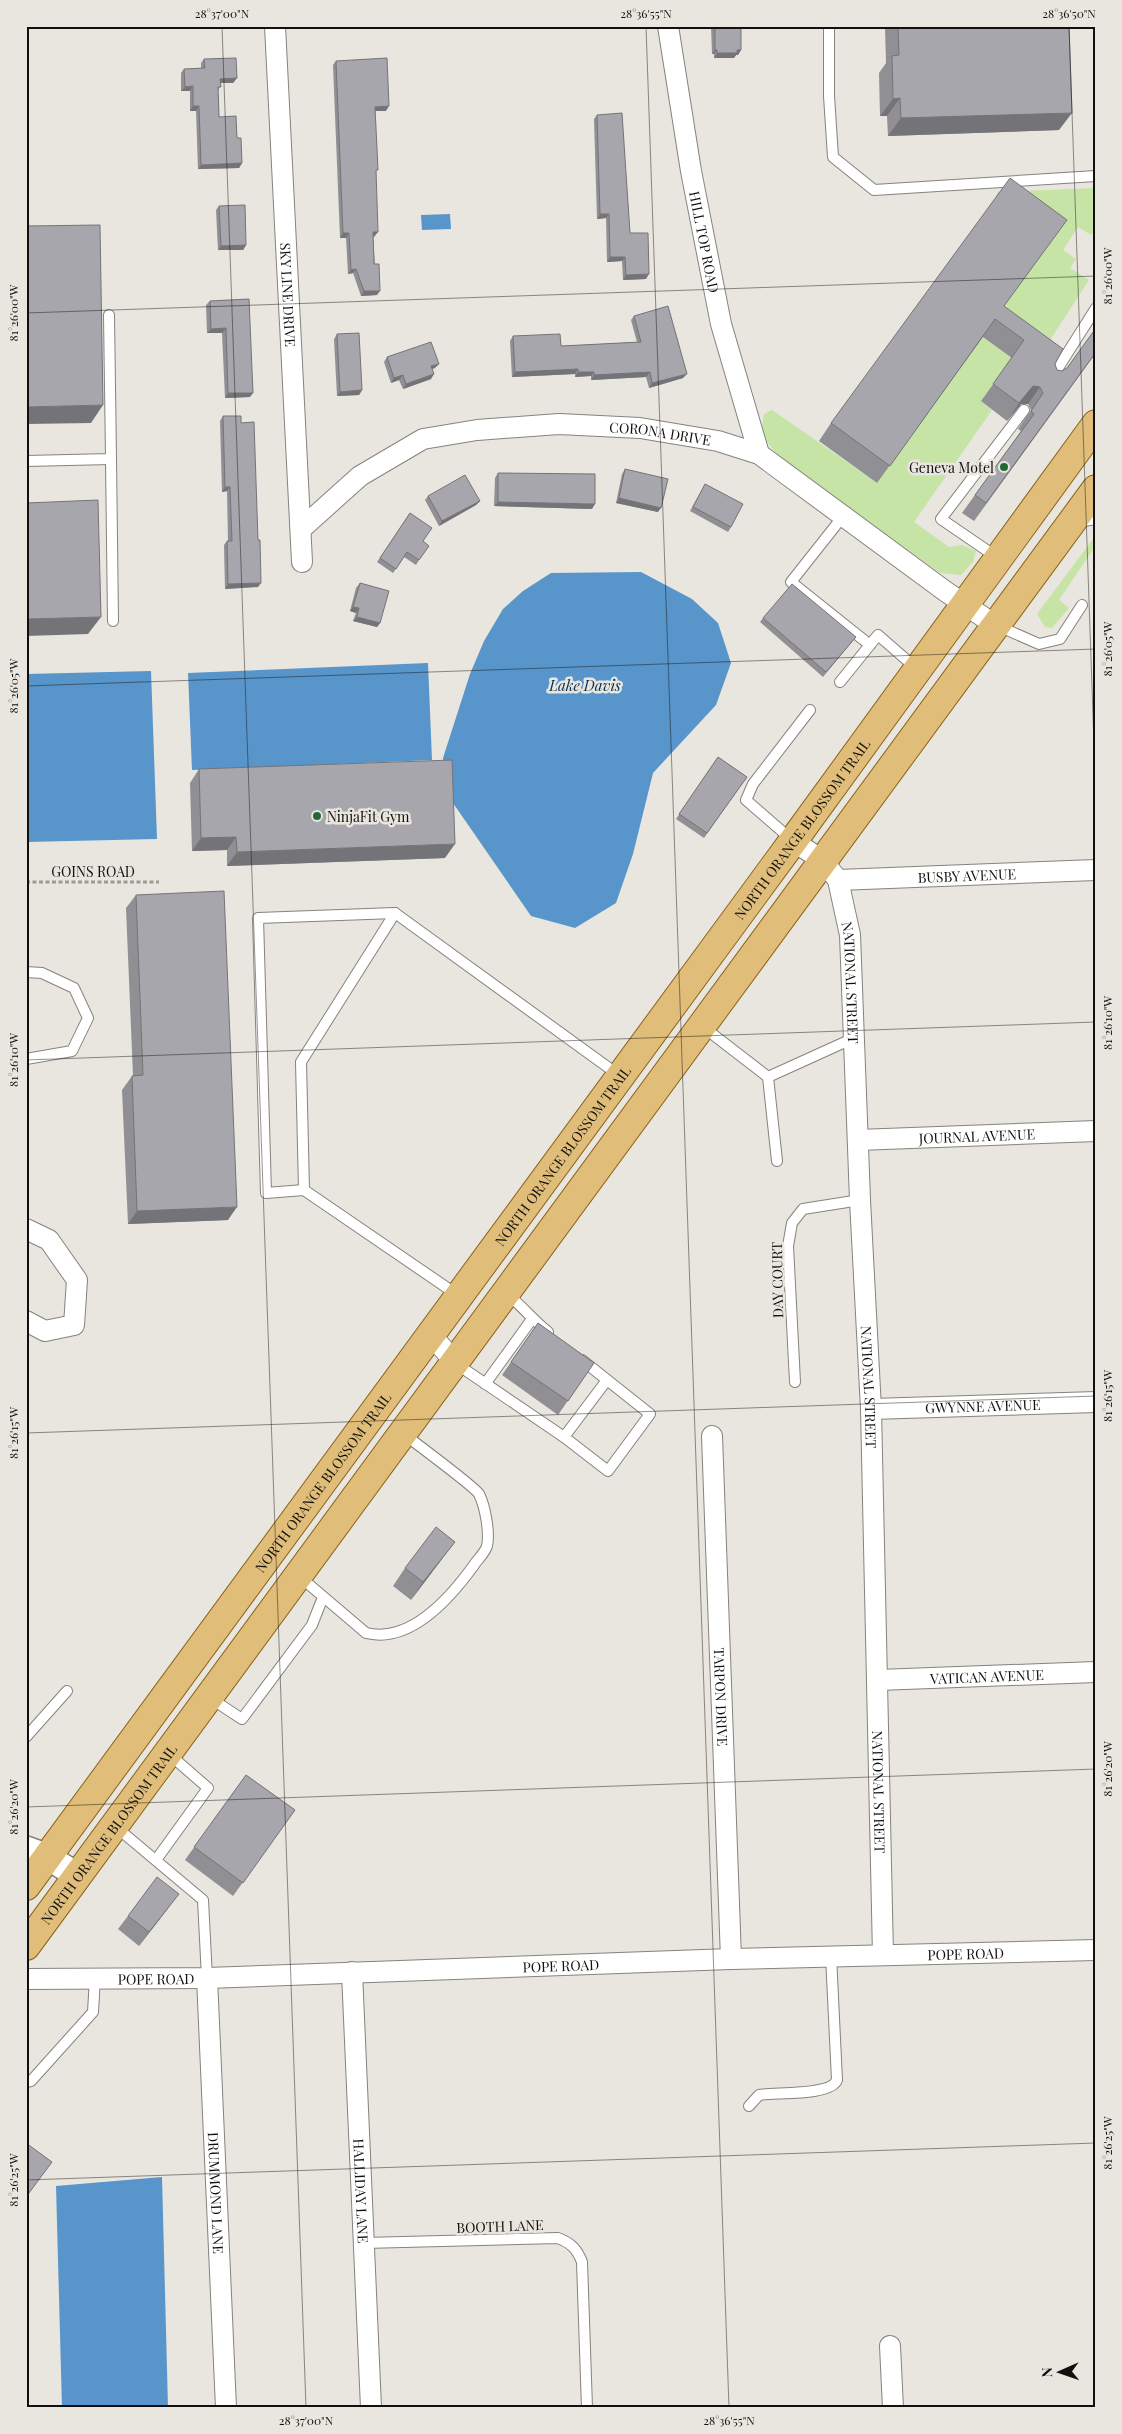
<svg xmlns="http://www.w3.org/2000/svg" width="1122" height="2434" font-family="'Playfair Display',serif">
<rect width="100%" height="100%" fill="#e9e5df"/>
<g fill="#c6e4a6">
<path d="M1096 188V234L1093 232 1091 235 1078 227 1063 250 1076 259 1070 268 1089 280 1050 340 993 343 1012 358 981 401 992 410 914 522 949 547 962 545 976 551 973 562 961 575 940 573 783 461 761 435 764 414 772 410 877 483 998 192Z"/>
<path d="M1096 535V545L1059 600 1069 608 1052 628 1045 627 1037 614Z"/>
</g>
<g fill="#5895ca">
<path d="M450 214 451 229 422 230 421 215Z"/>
<path d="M641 572 692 599 718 623 731 663 716 705 653 773 633 854 616 903 575 928 531 916 453 803 444 773 443 758 470 674 484 641 503 609 523 591 551 573Z"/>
<path d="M428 663 432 760 192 770 188 673Z"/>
<path d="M151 671 157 839 26 842V674Z"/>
<path d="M162 2177 168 2408H62L56 2186Z"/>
</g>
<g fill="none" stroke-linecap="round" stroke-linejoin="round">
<g stroke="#86837d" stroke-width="12">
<g id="service">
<path d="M829 26V96L833 157 874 190 1096 176"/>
<path d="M1051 379 1096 308"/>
<path d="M111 459 113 621"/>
<path d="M26 461 111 459 109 315"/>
<path d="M844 515 791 582 870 645"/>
<path d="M1078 522 1096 519"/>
<path d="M998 558 941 519 1024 410"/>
<path d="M998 626 1039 644 1060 639 1082 605"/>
<path d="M840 682 878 635 917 669"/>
<path d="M792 840 746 800 753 784 810 710"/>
<path d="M26 972 42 973 74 988 88 1018 72 1051 26 1059"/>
<path d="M702 1026 768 1077 854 1038"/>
<path d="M768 1077 777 1161"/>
<path d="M304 1190 301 1062 395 913"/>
<path d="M507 1294C522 1306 533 1320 548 1332"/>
<path d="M459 1296 304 1190 266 1193 258 918 395 913 620 1076"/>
<path d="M455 1363 564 1437 608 1471 650 1414 582 1360"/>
<path d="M795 1382 788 1246 792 1223 803 1209 860 1200"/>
<path d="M485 1384 532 1319"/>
<path d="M564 1437 607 1380"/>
<path d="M299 1576 366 1633C411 1644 451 1597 474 1565 477 1560 485 1553 487 1546 490 1532 485 1506 479 1494 474 1486 415 1443 404 1434"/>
<path d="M210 1698 242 1719 312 1625 323 1597"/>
<path d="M26 1737 67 1691"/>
<path d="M116 1827 203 1900 207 1978"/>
<path d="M156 1860 208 1788 169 1754"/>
<path d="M26 2082 31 2081 93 2012 95 1978"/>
<path d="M749 2106 759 2095C775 2092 831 2096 837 2080L831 1956"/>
<path d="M364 2243 558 2238C571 2243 577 2249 582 2262L587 2408"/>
</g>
</g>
<g stroke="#86837d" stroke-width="22">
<g id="minor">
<path id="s1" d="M275 26 302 562"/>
<path id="s2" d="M668 26 691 171 721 324 759 454"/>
<path id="s3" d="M301 529 360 476 423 439 477 430 559 424 640 428 718 441 759 454 945 591 995 625"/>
<path id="s4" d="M793 841 822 860 838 880 850 935 860 1200 871 1409 883 1955"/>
<path id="s5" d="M838 880 1096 870"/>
<path id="s6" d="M858 1140 1096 1131"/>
<path d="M26 1229 49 1240 77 1280 74 1325 45 1331 26 1321"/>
<path d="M431 1335 455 1362"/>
<path id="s7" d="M871 1409 1096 1402"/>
<path id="s8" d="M712 1436 731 1959"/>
<path id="s9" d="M878 1680 1096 1672"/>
<path id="s10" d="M352 1972 371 2408"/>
<path id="s11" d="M207 1978 226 2408"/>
<path id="s12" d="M26 1979 207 1978 731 1959 1096 1950"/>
<path d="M890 2346 893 2408"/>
</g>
</g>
<g stroke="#86837d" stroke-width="28">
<path id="tertiary" d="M26 1849 48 1857 78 1876"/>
</g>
<g stroke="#8b6419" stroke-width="30">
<g id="primary">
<path id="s13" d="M26 1886 793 841 1096 424"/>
<path id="s14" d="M26 1946 1096 489"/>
</g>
</g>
<path stroke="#9e9b96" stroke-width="3" stroke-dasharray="4 2.5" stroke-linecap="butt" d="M26 882H159"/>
<use href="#service" stroke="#fff" stroke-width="10"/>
<use href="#minor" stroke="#fff" stroke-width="20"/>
<use href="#tertiary" stroke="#fff" stroke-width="25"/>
<use href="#primary" stroke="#e0bd79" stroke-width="28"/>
</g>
<g fill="#8f8f94">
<path d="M711 26H741V50L738 55H736L734 58H714V54H712Z"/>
<path d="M885 26H1069L1059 130 888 136 887 116H880L879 73 886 63Z"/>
<path d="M204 59 237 78 233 83H221L218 91 219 117 237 138 242 163 239 168 198 169 196 111H190V91H181V73L184 69 201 68V63Z"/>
<path d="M336 61 386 111H375L376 174 374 237H373L377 295 361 296 353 273 348 274 346 238H340L333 65Z"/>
<path d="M597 115 630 233 646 279 623 280 622 261 607 262 606 218 597 219 594 119Z"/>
<path d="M219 206 246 245 243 250H218L216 210Z"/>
<path d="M249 299 250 397 225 398 222 333H207L206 305 210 301Z"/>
<path d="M1004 307 1055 364 1057 370 1062 371 1067 368 1096 328V353L974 521 962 513 1021 431 1018 429 1031 410 1028 404H1021L1007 421 981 401 1012 358 983 337 877 483 819 441 831 423Z"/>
<path d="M634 316 683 378 649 388 646 377 591 380V376L575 377V374L512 377 510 341 513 336 561 346 637 342 631 320Z"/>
<path d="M337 334 362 390 359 395 337 396 334 339Z"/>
<path d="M387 357 435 368 432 369 431 379 403 389 399 380 391 383 384 362Z"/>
<path d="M223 416 241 423 258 587 225 589 224 545 227 541H228L227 491 222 492 220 421Z"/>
<path d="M625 469 658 512 616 503 622 474Z"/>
<path d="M498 473 592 509 494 506 495 478Z"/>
<path d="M705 484 731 527 728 532 690 511Z"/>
<path d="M428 496 480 501 476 505 439 526 425 500Z"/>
<path d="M410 513 423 541 419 560 416 565 404 557 393 573 377 562Z"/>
<path d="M360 583 380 623 377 627 353 621 356 613 350 611 356 588Z"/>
<path d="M763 618 856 637 823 677 760 622Z"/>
<path d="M718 757 747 777 704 838 676 819Z"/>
<path d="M199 769 445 858 227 866V850L192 851 190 783Z"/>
<path d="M136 895 228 1220 128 1224 122 1090 132 1076H133L126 908Z"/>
<path d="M538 1323 594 1363 558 1415 502 1375Z"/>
<path d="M442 1559 411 1600 393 1586 405 1568Z"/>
<path d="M246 1775 295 1810 233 1896 185 1860Z"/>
<path d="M169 1907 139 1946 118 1929 128 1916Z"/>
</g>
<g fill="#747478">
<path d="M715 50H717L714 54H712Z"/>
<path d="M737 50H741L738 55H736L734 58H714L717 53Z"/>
<path d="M237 78 233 83H217L220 79Z"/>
<path d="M193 86 190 91H181L185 87Z"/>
<path d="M900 98 887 116H880L893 99Z"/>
<path d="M193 106H199L196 111H190Z"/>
<path d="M389 106 386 111H372L375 107Z"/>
<path d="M1072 113 1059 130 888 136 901 118Z"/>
<path d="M242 163 239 168 198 169 201 165Z"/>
<path d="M600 214H609L606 218 597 219Z"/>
<path d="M373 232H378L374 237H370Z"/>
<path d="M343 233H349L346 238H340Z"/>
<path d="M246 245 243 250H218L221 246Z"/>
<path d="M610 257H625L622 261 607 262Z"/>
<path d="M356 269 353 273 348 274 351 270Z"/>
<path d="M649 274 646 279 623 280 626 275Z"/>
<path d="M364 291H380L377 295 361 296Z"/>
<path d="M226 328 222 333H207L211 329Z"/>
<path d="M439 364 435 368 428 370 431 366Z"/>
<path d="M578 369 575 374 512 377 515 372Z"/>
<path d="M578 372H594L591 376 575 377Z"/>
<path d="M650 372 646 377 591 380 594 375Z"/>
<path d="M434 374 431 379 403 389 406 384Z"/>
<path d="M687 374 683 378 649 388 652 383Z"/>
<path d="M403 375 399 380 391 383 394 378Z"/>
<path d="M1033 386 1040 387 1028 404H1021L1007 421 1019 403Z"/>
<path d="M362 390 359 395 337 396 340 392Z"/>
<path d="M228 393H253L250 397 225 398Z"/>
<path d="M103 405 91 423 26 424V407Z"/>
<path d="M225 487H230L227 491 222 492Z"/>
<path d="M619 498 661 508 658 512 616 503Z"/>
<path d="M480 501 476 505 439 526 442 521Z"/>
<path d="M498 502 595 504 592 509 494 506Z"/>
<path d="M261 583 258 587 225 589 228 584Z"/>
<path d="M353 607 359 608 356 613 350 611Z"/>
<path d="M101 617 88 634 26 636V619Z"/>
<path d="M357 617 380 623 377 627 353 621Z"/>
<path d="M236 837 227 850 192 851 201 838Z"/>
<path d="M455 844 445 858 227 866 237 852Z"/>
<path d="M237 1207 228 1220 128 1224 137 1211Z"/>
<path d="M455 1542 442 1559 411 1600 423 1582Z"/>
<path d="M179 1894 139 1946 149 1932Z"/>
</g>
<g fill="#a6a6ac" stroke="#747478">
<path d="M715 26H741V50H737V53H717V50H715Z"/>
<path d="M898 26H1069L1072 113 901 118 900 98 893 99 892 56 899 55Z"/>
<path d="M236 58 237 78 220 79 221 87H218L219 117 236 116 237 138H241L242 163 201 165 199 106H193V86L185 87 184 69 205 68 204 59Z"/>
<path d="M387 58 389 106 375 107 378 170H376L378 232H373L374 264H379L380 291H364L356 269 351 270 349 233H343L336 61Z"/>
<path d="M622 113 630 233H648L649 274 626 275 625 257H610L609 214H600L597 115Z"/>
<path d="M1010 178 1067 220 1004 306 1063 349 1055 364 1057 370 1062 371 1067 368 1096 328V352L986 503 975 495 1034 414 1031 411 1043 393 1040 387 1033 386 1019 403 993 384 1024 340 995 319 890 466 831 423Z"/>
<path d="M245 205 246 245 221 246 219 206Z"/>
<path d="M100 225 103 405 26 407V226Z"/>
<path d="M249 299 253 393H228L226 328 211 329 210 301Z"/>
<path d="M668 306 687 374 652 383 650 372 594 375V372H578V369L515 372 513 336 560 334 561 346 641 342 634 316Z"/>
<path d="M359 333 362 390 340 392 337 334Z"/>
<path d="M431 342 439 364 431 366 434 374 406 384 403 375 394 378 387 357Z"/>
<path d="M223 416H241V423L254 422 258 540H260L261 583 228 584 227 541H232L230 487H225Z"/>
<path d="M625 469 668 479 661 508 619 498Z"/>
<path d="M498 473 595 474V504L498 502Z"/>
<path d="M465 475 480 501 442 521 428 496Z"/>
<path d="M705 484 743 504 731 527 693 507Z"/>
<path d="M98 500 101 617 26 619V503Z"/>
<path d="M410 513 432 528 423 541 429 546 419 560 407 552 396 569 380 558Z"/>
<path d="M360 583 389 591 380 623 357 617 359 608 353 607Z"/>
<path d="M792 584 856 637 826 672 763 618Z"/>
<path d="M718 757 747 777 707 833 679 814Z"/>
<path d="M452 760 455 844 237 852 236 837 201 838 199 769Z"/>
<path d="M224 891 237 1207 137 1211 132 1076 143 1075 136 895Z"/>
<path d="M538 1323 594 1363 568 1401 511 1362Z"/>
<path d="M436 1527 455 1542 423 1582 405 1568Z"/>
<path d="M246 1775 295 1810 243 1883 194 1847Z"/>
<path d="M157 1877 179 1894 149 1932 128 1916Z"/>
<path d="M26 2143 52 2162 26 2197Z"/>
</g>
<path fill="none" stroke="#11100e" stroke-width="1" stroke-opacity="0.45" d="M222 26 306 2408M646 26 729 2408M1069 26 1096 802M26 313 1096 276M26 686 1096 649M26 1060 1096 1022M26 1433 1096 1396M26 1807 1096 1769M26 2180 1096 2143"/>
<g fill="#206937" stroke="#e9e5df" stroke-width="2">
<circle cx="1004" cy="467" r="5"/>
<circle cx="317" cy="816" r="5"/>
</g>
<g text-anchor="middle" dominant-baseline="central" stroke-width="5" stroke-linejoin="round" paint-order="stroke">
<g font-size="14" fill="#11100e" stroke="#e9e5df">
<text stroke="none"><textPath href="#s2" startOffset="219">HILL TOP ROAD</textPath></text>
<text stroke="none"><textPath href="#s1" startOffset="269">SKY LINE DRIVE</textPath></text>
<text stroke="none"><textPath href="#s3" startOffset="391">CORONA DRIVE</textPath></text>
<text stroke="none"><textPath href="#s13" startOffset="1311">NORTH ORANGE BLOSSOM TRAIL</textPath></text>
<text x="93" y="871">GOINS ROAD</text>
<text stroke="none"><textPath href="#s5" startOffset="129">BUSBY AVENUE</textPath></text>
<text stroke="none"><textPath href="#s4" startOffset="164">NATIONAL STREET</textPath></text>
<text stroke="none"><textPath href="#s6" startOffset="119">JOURNAL AVENUE</textPath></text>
<text stroke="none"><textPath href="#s13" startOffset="906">NORTH ORANGE BLOSSOM TRAIL</textPath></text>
<text transform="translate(777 1280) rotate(-91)">DAY COURT</text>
<text stroke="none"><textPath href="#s4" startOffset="569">NATIONAL STREET</textPath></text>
<text stroke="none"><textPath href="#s7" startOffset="112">GWYNNE AVENUE</textPath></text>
<text stroke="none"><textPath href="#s13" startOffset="501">NORTH ORANGE BLOSSOM TRAIL</textPath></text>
<text stroke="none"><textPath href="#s9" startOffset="109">VATICAN AVENUE</textPath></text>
<text stroke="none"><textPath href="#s8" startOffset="261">TARPON DRIVE</textPath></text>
<text stroke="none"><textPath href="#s4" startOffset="974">NATIONAL STREET</textPath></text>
<text stroke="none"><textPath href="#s14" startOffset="139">NORTH ORANGE BLOSSOM TRAIL</textPath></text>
<text stroke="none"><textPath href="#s12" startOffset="940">POPE ROAD</textPath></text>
<text stroke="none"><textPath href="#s12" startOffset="535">POPE ROAD</textPath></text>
<text stroke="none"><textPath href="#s12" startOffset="130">POPE ROAD</textPath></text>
<text stroke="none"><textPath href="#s10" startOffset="219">HALLIDAY LANE</textPath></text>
<text stroke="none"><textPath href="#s11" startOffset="215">DRUMMOND LANE</textPath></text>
<text transform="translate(500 2226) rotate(-2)">BOOTH LANE</text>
</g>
<g font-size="14" fill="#11100e" stroke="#e9e5df" text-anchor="end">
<text x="994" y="467">Geneva Motel</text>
<text x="327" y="816" text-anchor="start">NinjaFit Gym</text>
</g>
<g font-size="15" font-style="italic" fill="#002f51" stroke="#e9e5df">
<text x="585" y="685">Lake Davis</text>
</g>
</g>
<rect width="1122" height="2434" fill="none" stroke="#e9e5df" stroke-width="55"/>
<g transform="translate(1060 2372) rotate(268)" stroke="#e9e5df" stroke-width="4" paint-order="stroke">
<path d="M0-4L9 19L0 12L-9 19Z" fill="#11100e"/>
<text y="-8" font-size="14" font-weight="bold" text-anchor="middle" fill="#11100e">N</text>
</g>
<rect x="28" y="28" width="1066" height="2378" fill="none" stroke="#11100e" stroke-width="2"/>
<g font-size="12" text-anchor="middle" fill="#11100e">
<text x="222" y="18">28°37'00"N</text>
<text x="646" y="18">28°36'55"N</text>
<text x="1069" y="18">28°36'50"N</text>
<text transform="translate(1108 276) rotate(-90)" y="4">81°26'00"W</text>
<text transform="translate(14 313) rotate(-90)" y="4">81°26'00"W</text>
<text transform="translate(1108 649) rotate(-90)" y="4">81°26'05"W</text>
<text transform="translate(14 686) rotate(-90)" y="4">81°26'05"W</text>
<text transform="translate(1108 1023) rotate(-90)" y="4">81°26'10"W</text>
<text transform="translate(14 1060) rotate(-90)" y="4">81°26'10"W</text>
<text transform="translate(1108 1396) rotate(-90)" y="4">81°26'15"W</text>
<text transform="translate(14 1433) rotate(-90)" y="4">81°26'15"W</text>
<text transform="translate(1108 1769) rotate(-90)" y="4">81°26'20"W</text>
<text transform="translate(14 1807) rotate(-90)" y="4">81°26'20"W</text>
<text transform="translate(1108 2143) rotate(-90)" y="4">81°26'25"W</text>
<text transform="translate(14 2180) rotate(-90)" y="4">81°26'25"W</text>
<text x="306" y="2425">28°37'00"N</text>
<text x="729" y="2425">28°36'55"N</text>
</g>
</svg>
